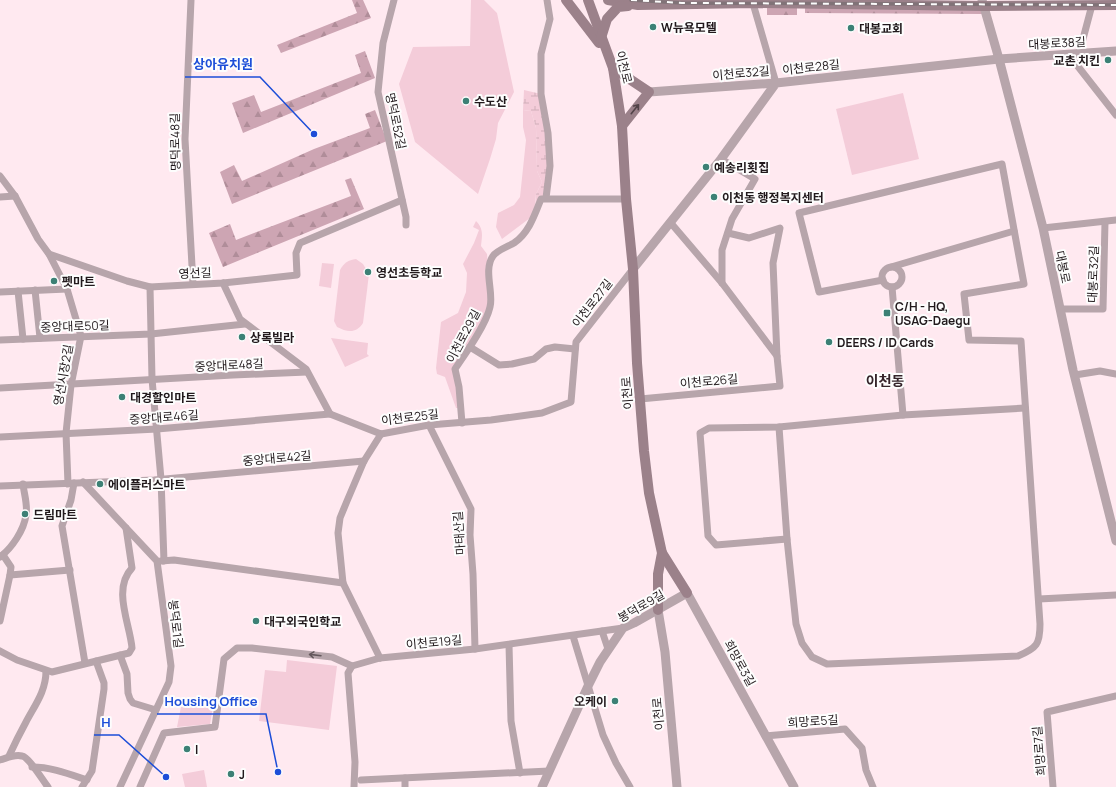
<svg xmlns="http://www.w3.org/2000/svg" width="1116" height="787" font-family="Manrope,'Noto Sans KR',sans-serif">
<defs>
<pattern id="forest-firs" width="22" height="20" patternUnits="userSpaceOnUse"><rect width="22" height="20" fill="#cda5b3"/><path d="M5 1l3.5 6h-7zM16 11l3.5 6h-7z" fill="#b08d99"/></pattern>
<pattern id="wetland-marsh" width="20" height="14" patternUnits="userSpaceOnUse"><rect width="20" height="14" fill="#f4ccd9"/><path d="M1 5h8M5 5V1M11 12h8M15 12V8" fill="none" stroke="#d1afba"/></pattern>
</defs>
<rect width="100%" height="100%" fill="#ffe9f0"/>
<g fill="#f4ccd9">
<path d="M471 0H484L497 13 514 92 498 123 496 139 490 159 478 194 415 142 399 84 413 47 470 46Z"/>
<path d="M903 93 919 159 852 175 836 109Z"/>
<path d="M523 110 531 111 536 128 537 171 542 182 536 194 534 215 502 239 496 227 498 213 514 205 520 197 526 140 523 127Z"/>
<path d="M476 221C484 229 482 236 481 246L487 254 491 306 455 369 461 408H456L445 377 437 374 436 368 441 322 458 313 466 292 467 273 463 264 474 243 479 230 473 227Z"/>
<path d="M356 259 363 264 369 274 363 323C356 334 347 332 337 327L334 321 340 270C344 263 348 260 356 259Z"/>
<path d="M322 263 334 264 331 288 319 286Z"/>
<path d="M331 338 368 343 367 354 369 356 345 367Z"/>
<path d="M287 660 337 666 329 730 259 721 265 670 286 672Z"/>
<path d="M183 697 214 701 210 724 177 727Z"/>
<path d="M204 770 207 787H185L182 774Z"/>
</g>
<g fill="url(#forest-firs)">
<path d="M352 0H363L371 18 281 53 277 45 357 13Z"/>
<rect x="767" y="3" width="30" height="12"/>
<path d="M805 4 984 6 986 14 805 13Z"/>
<path d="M365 51 375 78 243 133 232 103 254 95 261 112 361 73 355 55Z"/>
<path d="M375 110 387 141 232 204 220 172 234 165 242 181 314 149 370 128 365 114Z"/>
<path d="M351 178 364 209 223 267 209 233 230 224 236 240 351 196 345 180Z"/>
</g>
<path fill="url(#wetland-marsh)" d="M524 90 541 94 548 133 546 198 535 213 536 194 542 182 537 171 536 128 531 111 523 110Z"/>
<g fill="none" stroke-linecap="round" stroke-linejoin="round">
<g stroke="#b7a5ab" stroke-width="7">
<path d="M191 0 185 139 193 284"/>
<path d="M394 0 383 43 378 92 406 217V225"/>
<path d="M752 0 776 83"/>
<path d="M1079 54 1092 5"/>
<path d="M1069 55 1116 115"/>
<path d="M721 159 755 179 732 219 722 250V283"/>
<path d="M0 176 15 196 38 239 49 254 127 281 150 287 223 283 297 275 296 253 300 243 402 200"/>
<path d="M0 197 15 196"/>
<path d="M546 198 550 166 548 133 541 94V54L550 19 547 0"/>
<path d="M1043 228 1116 220"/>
<path d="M728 233 749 238 780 228 773 263 777 356"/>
<path d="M49 254 67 289 81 336 71 385 66 433 68 484"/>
<path d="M891 267 1014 231"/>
<circle cx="892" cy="277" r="10"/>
<path d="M223 283 240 319 306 369 330 414 381 434 429 425 491 420 542 413 571 402 576 342 633 269"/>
<path d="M150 287 152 379 161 479 164 561"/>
<path d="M892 287 903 415"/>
<path d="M35 290 40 338"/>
<path d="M18 291 23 339"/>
<path d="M0 292 67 289"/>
<path d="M1060 309H1103L1105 222"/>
<path d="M0 340 151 334 245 324"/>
<path d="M470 347 499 365 512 364 534 359 546 349 555 347 575 349"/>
<path d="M1075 375 1100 371 1116 374"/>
<path d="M0 388 233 375 307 372"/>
<path d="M640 399 780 386 777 356 722 283 670 222"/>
<path d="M462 423 459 387 455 369C466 353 486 325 490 307 494 293 483 270 493 256 496 251 509 246 514 243 529 233 535 214 541 199H626"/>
<path d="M429 425 471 509 470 535 473 574 475 649"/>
<path d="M779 427 787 539 796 624 802 643 812 657 827 664 1018 656C1037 648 1040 644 1040 624L1021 341 969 340 964 294 1024 284 1002 164 799 213 819 292 883 280"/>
<path d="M0 437 157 429 330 414"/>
<path d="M83 482 157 561 171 666 169 682 120 787"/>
<path d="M74 483 71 500 62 526 85 663"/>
<path d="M0 486 154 480 364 461"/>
<path d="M787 539 716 545 708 536 700 433 709 428 779 427 903 415 1025 408"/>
<path d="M3 555 11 567 10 575 70 570"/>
<path d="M0 557C12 548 24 530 26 515 28 505 24 494 23 484"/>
<path d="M161 561 174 560 343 583"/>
<path d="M1039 599 1116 595"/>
<path d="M0 621 10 575"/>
<path d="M602 631 608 649"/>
<path d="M573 636 603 735 616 763 630 787"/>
<path d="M509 645 511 721 520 773"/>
<path d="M0 651 17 660 52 672 129 653 132 648C130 624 112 589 132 568L126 528"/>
<path d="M120 655 127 674 128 693 130 699 133 703 156 710"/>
<path d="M380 658 343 583 338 533 340 518 347 501 364 461 381 434"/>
<path d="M765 736 845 729 862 748 866 770 873 787"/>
<path d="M9 756C14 745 20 733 26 722 35 705 46 691 46 671"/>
<path d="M0 760C7 758 14 754 22 756 29 757 43 781 48 787"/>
<path d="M32 767C51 767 69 774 87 780"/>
<path d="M405 778V787"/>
<path d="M361 780 549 771"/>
<path d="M82 787 92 771 104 689V683L96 661"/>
<path d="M140 787 164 733 215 727 224 659 237 648H252L332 657 352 666"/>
<path d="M354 787 355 762 348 673 352 666 380 658 475 649 623 628"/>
<path d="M1053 787 1047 712 1116 696"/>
</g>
<g stroke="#b7a5ab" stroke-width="9">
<path d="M982 0 999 59 1043 228 1073 370 1116 541"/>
<path d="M649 92 776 83"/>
<path d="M633 269 721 159 776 83 999 59 1116 51"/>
<path d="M658 610 665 652 677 787"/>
<path d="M542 787 588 686 600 662 623 628 634 623 687 593 794 787"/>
</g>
<g stroke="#9b818a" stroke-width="10">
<path d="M566 0 599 43"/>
<path d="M588 0 613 68 622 126 626 199 633 269 637 363 644 451 649 493 662 553 658 574V610"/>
<path d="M608 0 638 5 753 3 984 6 1116 5"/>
<path d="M601 38 607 19 618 7 628 6"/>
<path d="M613 68 649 92 622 126"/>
<path d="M662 553 687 593"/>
</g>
<g stroke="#817378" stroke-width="3.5">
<path id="rail" d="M631 0 682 3 1116 5"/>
</g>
<use href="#rail" stroke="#fdfdfd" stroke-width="2" stroke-dasharray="6" stroke-linecap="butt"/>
</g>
<defs><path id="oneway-shaft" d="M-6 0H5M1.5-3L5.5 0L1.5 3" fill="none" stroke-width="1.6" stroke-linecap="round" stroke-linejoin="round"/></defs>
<use stroke="#524348" href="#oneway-shaft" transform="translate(635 109) rotate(-51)"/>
<use stroke="#64585c" href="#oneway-shaft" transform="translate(315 655) rotate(-173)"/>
<g fill="#3c8075" stroke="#fdfdfd" stroke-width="1.5">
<circle cx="653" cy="27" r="4"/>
<circle cx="851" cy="28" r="4"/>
<circle cx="1108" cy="60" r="4"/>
<circle cx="466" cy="101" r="4"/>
<circle cx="706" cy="167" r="4"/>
<circle cx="714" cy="197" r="4"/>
<circle cx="368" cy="272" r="4"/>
<circle cx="54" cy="281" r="4"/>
<rect x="883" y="309" width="8" height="8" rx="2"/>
<circle cx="242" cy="337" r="4"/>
<circle cx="829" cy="342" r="4"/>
<circle cx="122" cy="397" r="4"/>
<circle cx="100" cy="484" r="4"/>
<circle cx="25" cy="514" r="4"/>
<circle cx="256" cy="621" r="4"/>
<circle cx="615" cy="701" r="4"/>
<circle cx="187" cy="749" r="4"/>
<circle cx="231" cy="774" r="4"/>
</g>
<g text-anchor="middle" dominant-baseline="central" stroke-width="4" stroke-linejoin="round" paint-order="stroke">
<g font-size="12" font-weight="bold" fill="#21191c" stroke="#fdfdfd" text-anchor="start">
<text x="661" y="27">W뉴욕모텔</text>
<text x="859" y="28">대봉교회</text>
<text x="1100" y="60" text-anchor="end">교촌 치킨</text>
<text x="474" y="101">수도산</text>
<text x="714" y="167">예송리횟집</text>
<text x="722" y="197">이천동 행정복지센터</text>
<text x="376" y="272">영선초등학교</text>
<text x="62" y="281">펫마트</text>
<text x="895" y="306">C/H - HQ,<tspan x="895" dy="14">USAG-Daegu</tspan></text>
<text x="250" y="337">상록빌라</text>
<text x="837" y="342">DEERS / ID Cards</text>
<text x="130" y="397">대경할인마트</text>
<text x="108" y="484">에이플러스마트</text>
<text x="33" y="514">드림마트</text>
<text x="264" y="621">대구외국인학교</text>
<text x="607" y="701" text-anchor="end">오케이</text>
<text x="195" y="749">I</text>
<text x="239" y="774">J</text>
</g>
<g font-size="12" fill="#21191c" stroke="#fdfdfd">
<text transform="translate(1057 43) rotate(-3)">대봉로38길</text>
<text transform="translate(624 67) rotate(76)">이천로</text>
<text transform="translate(811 67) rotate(-6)">이천로28길</text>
<text transform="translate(741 73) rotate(-5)">이천로32길</text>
<text transform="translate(396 121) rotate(78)">명덕로52길</text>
<text transform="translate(175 142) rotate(-91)">명덕로48길</text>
<text transform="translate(1063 267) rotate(78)">대봉로</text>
<text transform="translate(195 273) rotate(-3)">영선길</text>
<text transform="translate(1093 274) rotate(-88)">대봉로32길</text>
<text transform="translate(592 303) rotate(-52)">이천로27길</text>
<text transform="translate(75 326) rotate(-2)">중앙대로50길</text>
<text transform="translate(463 336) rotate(-62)">이천로29길</text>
<text transform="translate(229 365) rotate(-3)">중앙대로48길</text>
<text transform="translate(63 375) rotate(-80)">영선시장2길</text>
<text transform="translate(709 381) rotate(-5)">이천로26길</text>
<text transform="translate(627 393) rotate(-94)">이천로</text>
<text transform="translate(164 417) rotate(-4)">중앙대로46길</text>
<text transform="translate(410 417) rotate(-7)">이천로25길</text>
<text transform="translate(277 458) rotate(-5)">중앙대로42길</text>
<text transform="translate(459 533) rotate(-94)">마태산길</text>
<text transform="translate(641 606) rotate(-30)">봉덕로9길</text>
<text transform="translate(176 624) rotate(83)">봉덕로1길</text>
<text transform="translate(434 642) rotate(-5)">이천로19길</text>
<text transform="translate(740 663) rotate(61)">희망로3길</text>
<text transform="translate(658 714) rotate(-95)">이천로</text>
<text transform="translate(813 721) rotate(-4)">희망로5길</text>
<text transform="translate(1039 751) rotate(-95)">희망로7길</text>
</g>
<g font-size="14" font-weight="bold" fill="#35242a" stroke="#fdfdfd">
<text x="885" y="380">이천동</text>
</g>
</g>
<path fill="none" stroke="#1d4ed8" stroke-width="1.5" d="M314 134L260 77H185M278 772L266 714H157M166 777L119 735H94"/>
<g fill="#1d4ed8" stroke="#fdfdfd" stroke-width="1.5">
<circle cx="314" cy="134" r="4"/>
<circle cx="278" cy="772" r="4"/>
<circle cx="166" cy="777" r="4"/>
</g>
<g font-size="13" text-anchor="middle" font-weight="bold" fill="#1d4ed8" stroke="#fdfdfd" stroke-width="4" stroke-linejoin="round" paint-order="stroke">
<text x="223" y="69">상아유치원</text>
<text x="211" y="706">Housing Office</text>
<text x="106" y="727">H</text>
</g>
</svg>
